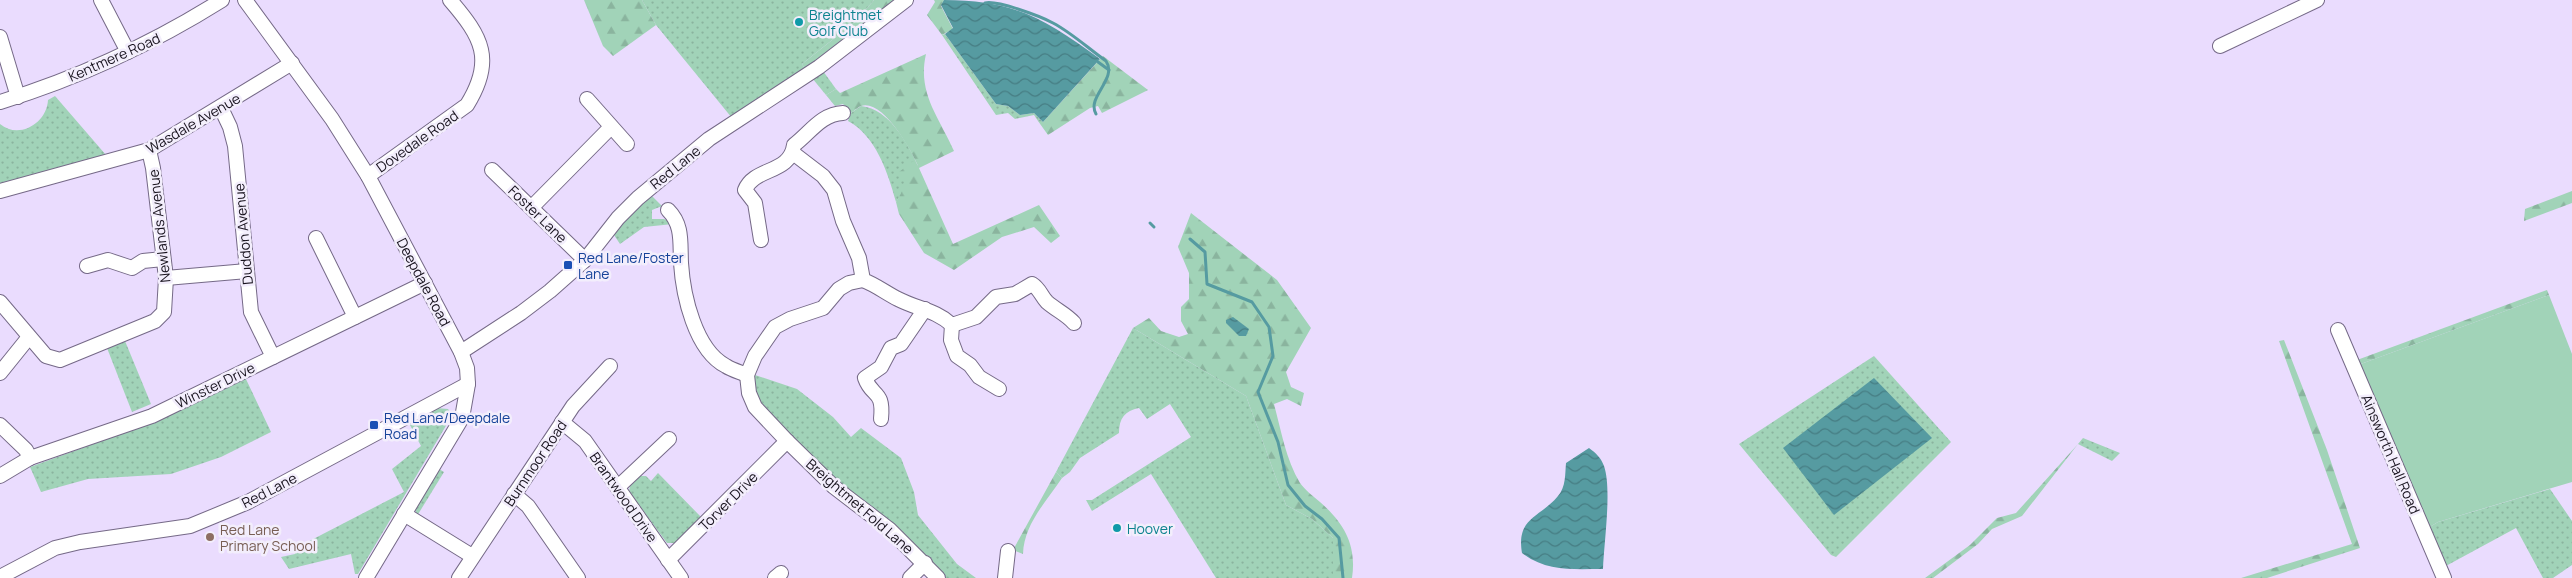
<svg xmlns="http://www.w3.org/2000/svg" width="2572" height="578" font-family="Manrope,sans-serif">
<defs>
<pattern id="grass-dots" width="8" height="8" patternUnits="userSpaceOnUse" patternTransform="scale(1.25)"><rect width="8" height="8" fill="#a1d3b8"/><path d="M2 2h.1M6 6h.1" fill="none" stroke="#8ab49e" stroke-width="1.8" stroke-linecap="round"/></pattern>
<pattern id="forest-firs" width="22" height="20" patternUnits="userSpaceOnUse" patternTransform="scale(1.25)"><rect width="22" height="20" fill="#a1d3b8"/><path d="M5 1l3.5 6h-7zM16 11l3.5 6h-7z" fill="#8ab49e"/></pattern>
<pattern id="water-waves" width="16" height="10" patternUnits="userSpaceOnUse" patternTransform="scale(1.25)"><rect width="16" height="10" fill="#569ba1"/><path d="M0 5q4-4 8 0t8 0" fill="none" stroke="#467d83"/></pattern>
</defs>
<rect width="100%" height="100%" fill="#eadcfe"/>
<g fill="url(#grass-dots)">
<path d="M642 0H874L856 21 802 64 805 69 732 118 656 25Z"/>
<path d="M945 34 996 104 1008 106 1020 115 1034 113 1040 119 1038 121 1034 115 1015 119 1008 113 996 115 942 35Z"/>
<path d="M823 71 836 89 826 95 812 78Z"/>
<path d="M55 96 106 155 0 184V124C19 140 47 123 48 100Z"/>
<path d="M861 106C890 109 908 144 919 168L896 202C888 173 876 136 848 121L851 113Z"/>
<path d="M650 194 662 206 652 210V219H664L673 224 644 227 620 244 612 232Z"/>
<path d="M1133 328 1246 396 1286 505 1312 519 1333 538V578H1216L1151 474 1092 511 1086 500H1092L1191 437 1170 404 1147 419 1139 408C1125 411 1119 418 1119 433L1080 458 1070 472 1062 478 1056 472Z"/>
<path d="M125 341 151 404 132 412 107 348Z"/>
<path d="M1874 356 1951 442 1836 557 1831 555 1739 444Z"/>
<path d="M755 375 797 389 833 417 851 437 861 428 901 458 914 492 918 515 957 564 976 578H946L846 491 760 403 754 392Z"/>
<path d="M245 377 271 432 221 457 171 474 88 479 41 492 30 467 154 422Z"/>
<path d="M436 408 448 409 451 413 450 419 358 574H355L351 554 289 569 281 557 295 554 294 549 404 492 392 469 421 446 410 425 414 421Z"/>
<path d="M2083 438 2120 453 2112 461 2078 444Z"/>
<path d="M439 469 444 472 417 516 415 509Z"/>
<path d="M658 473 701 517 675 543H667L629 492 630 485 640 476H646L651 481Z"/>
<path d="M2550 489 2572 521V565L2553 578H2543L2516 528 2444 567 2428 528 2438 522Z"/>
</g>
<g fill="url(#forest-firs)">
<path d="M584 0H642L656 25 613 56 603 46Z"/>
<path d="M874 0H894L865 25 805 69 802 64 856 21Z"/>
<path d="M934 0H944L941 6 953 29 942 35 927 15 935 2Z"/>
<path d="M926 54C917 93 939 117 954 151L919 168 953 244 1039 205 1060 236 1051 243 1034 227 1002 237 954 270 924 253 899 214 896 202 907 183 899 172 913 161 918 166C911 150 883 99 861 106 858 107 854 111 851 113L843 104 835 106 826 95 836 89 840 93Z"/>
<path d="M1103 56 1148 90 1102 113 1098 106 1090 108 1048 135 1038 121 1040 119 1043 122Z"/>
<path d="M2572 191V203L2524 221 2525 209Z"/>
<path d="M1191 213 1277 280 1311 328 1286 372 1291 387 1304 393 1301 406 1287 399 1274 404C1281 430 1286 460 1300 483 1305 490 1313 496 1320 502 1344 523 1357 545 1352 578H1333V538L1312 519 1286 505 1246 396 1133 328 1149 318 1161 331 1179 337 1188 334 1181 321V307L1189 299V273L1178 247Z"/>
<path d="M2547 290 2549 295 2358 365 2357 360Z"/>
<path d="M2284 340 2327 450 2360 548 2267 578H2241L2352 544 2279 341Z"/>
<path d="M2078 444 2022 516 1992 529 1978 544 1933 578H1925L1970 545 1997 518 2016 513Z"/>
<path d="M1056 472 1062 478C1046 502 1024 524 1023 554L1013 550Z"/>
</g>
<path fill="#a1d3b8" d="M2549 295 2572 354V482L2438 522 2428 528 2358 365Z"/>
<g fill="url(#water-waves)">
<path d="M944 0C1015 0 1045 19 1100 59L1043 122 1034 113 1020 115 1008 106 996 104 945 34 953 28 941 5Z"/>
<path d="M1233 317 1249 329 1246 336H1239L1226 323V320Z"/>
<path d="M1874 378 1932 438 1834 515 1783 448Z"/>
<path d="M1589 448C1596 453 1601 458 1604 466 1612 489 1604 542 1603 569 1573 569 1547 572 1522 553 1516 517 1540 518 1558 496 1566 487 1565 474 1566 463Z"/>
</g>
<g fill="none" stroke-linecap="round" stroke-linejoin="round">
<g stroke="#569ba1" stroke-width="3">
<path d="M985 3C997 0 1040 16 1053 23 1072 33 1089 49 1106 61 1118 79 1086 97 1096 114"/>
<path d="M1098 62 1109 70"/>
<path d="M1150 223 1154 227"/>
<path d="M1190 239 1205 252 1207 284 1252 302 1269 327 1273 356 1258 392 1278 442 1288 485 1305 506 1322 519 1339 538 1343 578"/>
</g>
<g stroke="#756987" stroke-width="16">
<g id="minor">
<path d="M101 0 128 52"/>
<path d="M245 0 332 119 368 176 461 352 467 368 468 384 462 418 366 578"/>
<path d="M0 37 18 97"/>
<path d="M2220 46 2317 0"/>
<path d="M587 99 627 144"/>
<path d="M0 102C78 78 152 44 222 0"/>
<path d="M221 108 230 127 235 146 251 312 273 357"/>
<path d="M793 153 823 176 834 190 843 221 859 258 863 280C876 285 886 293 898 299 917 309 936 310 952 325L976 317 996 297 1015 294 1032 284C1040 289 1041 296 1047 302 1056 310 1066 314 1074 323"/>
<path d="M492 170 585 260"/>
<path d="M368 176 467 105C495 60 482 37 450 0"/>
<path d="M0 191 149 150 292 63"/>
<path d="M532 207 611 127"/>
<path d="M668 210C683 225 680 242 681 263 683 295 695 350 726 366 732 370 740 372 747 375"/>
<path d="M316 238 355 317"/>
<path d="M761 240 755 203 745 190C754 167 790 174 794 145 810 133 821 114 843 113"/>
<path d="M87 266 108 260 132 268 143 261 163 259"/>
<path d="M166 278 247 271"/>
<path d="M863 280 849 283 839 289 823 308 790 319 775 327 755 356 747 375 749 393 755 407 787 441 834 487 889 529 938 578"/>
<path d="M0 302 46 356 60 360 155 321 164 312 166 278 153 168 149 150"/>
<path d="M952 325 951 340 957 356 970 365 979 377 999 389"/>
<path d="M2338 330 2444 578"/>
<path d="M461 352 521 313 550 291 585 260 618 218 638 198 709 139 819 67 906 0"/>
<path d="M0 373 29 337"/>
<path d="M881 419C884 389 872 398 865 378L881 367 891 348 901 344 925 309"/>
<path d="M562 422 585 441 681 578"/>
<path d="M0 425 26 450 30 458"/>
<path d="M0 476 30 458 152 416 425 283"/>
<path d="M618 487 669 439"/>
<path d="M514 494 528 506 578 578"/>
<path d="M404 514 472 556"/>
<path d="M668 560 787 441"/>
<path d="M0 577 55 548 80 542 190 526 248 502 468 384"/>
<path d="M459 578 573 406 610 366"/>
<path d="M775 578 781 573"/>
<path d="M910 578 925 563"/>
<path d="M1005 578 1008 551"/>
</g>
</g>
<use href="#minor" stroke="#fff" stroke-width="14"/>
</g>
<g fill="#0f9aa8" stroke="#f3eefc" stroke-width="2">
<circle cx="799" cy="22" r="5"/>
<circle cx="1117" cy="528" r="5"/>
</g>
<g fill="#1a4fb4" stroke="#f3eefc" stroke-width="2">
<rect x="563" y="260" width="10" height="10" rx="2.5"/>
<rect x="369" y="420" width="10" height="10" rx="2.5"/>
</g>
<circle fill="#8d6e63" stroke="#f3eefc" stroke-width="2" cx="210" cy="537" r="5"/>
<g text-anchor="middle" dominant-baseline="central" stroke-width="5" stroke-linejoin="round" paint-order="stroke">
<g font-size="14" fill="#0d838f" stroke="#f3eefc" text-anchor="start">
<text x="809" y="14">Breightmet<tspan x="809" dy="16">Golf Club</tspan></text>
<text x="1127" y="528">Hoover</text>
</g>
<g font-size="14" fill="#17121d" stroke="#f3eefc">
<text transform="translate(114 57) rotate(-24)">Kentmere Road</text>
<text transform="translate(193 123) rotate(-30)">Wasdale Avenue</text>
<text transform="translate(417 141) rotate(-35)">Dovedale Road</text>
<text transform="translate(675 167) rotate(-39)">Red Lane</text>
<text transform="translate(538 214) rotate(44)">Foster Lane</text>
<text transform="translate(159 226) rotate(-96)">Newlands Avenue</text>
<text transform="translate(243 234) rotate(-95)">Duddon Avenue</text>
<text transform="translate(424 282) rotate(62)">Deepdale Road</text>
<text transform="translate(215 385) rotate(-26)">Winster Drive</text>
<text transform="translate(2391 454) rotate(67)">Ainsworth Hall Road</text>
<text transform="translate(535 463) rotate(-56)">Burnmoor Road</text>
<text transform="translate(269 490) rotate(-27)">Red Lane</text>
<text transform="translate(624 497) rotate(55)">Brantwood Drive</text>
<text transform="translate(728 501) rotate(-45)">Torver Drive</text>
<text transform="translate(860 506) rotate(41)">Breightmet Fold Lane</text>
</g>
<g font-size="14" fill="#164399" stroke="#f3eefc" text-anchor="start">
<text x="578" y="257">Red Lane/Foster<tspan x="578" dy="16">Lane</tspan></text>
<text x="384" y="417">Red Lane/Deepdale<tspan x="384" dy="16">Road</tspan></text>
</g>
<g font-size="14" fill="#785e54" stroke="#f3eefc" text-anchor="start">
<text x="220" y="529">Red Lane<tspan x="220" dy="16">Primary School</tspan></text>
</g>
</g>
</svg>
